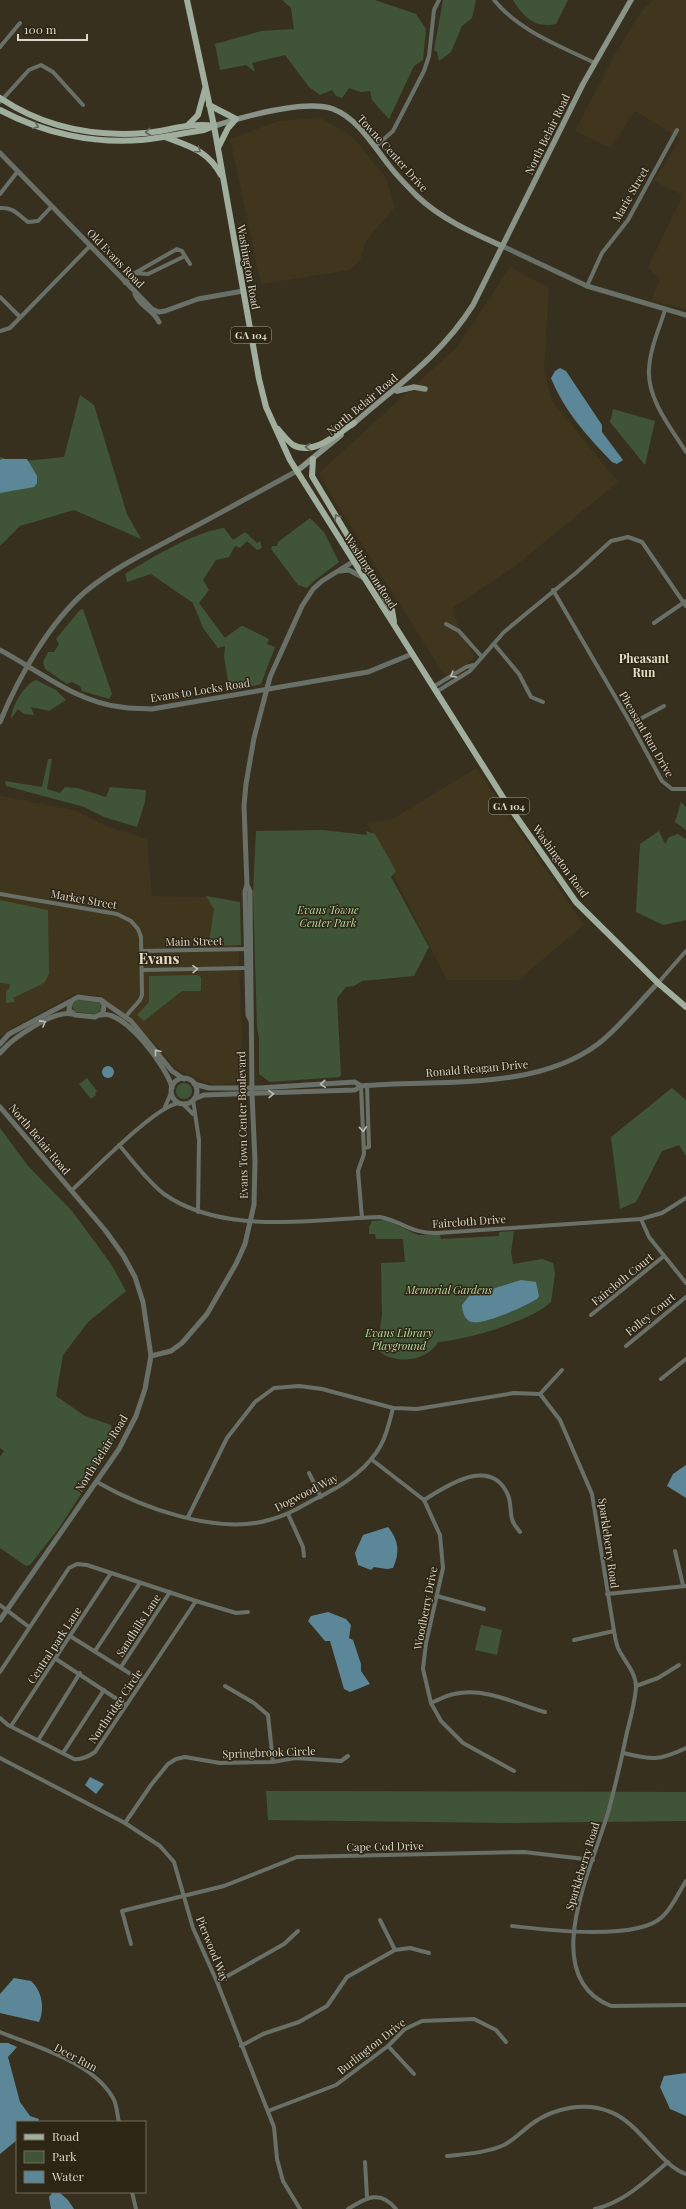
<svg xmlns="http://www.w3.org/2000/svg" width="686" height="2209" font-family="'Playfair Display',serif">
<rect width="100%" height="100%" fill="#38301f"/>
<g fill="#40351d">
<path d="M653 0H686V309L651 300 660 279 648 267 683 195 654 181 681 139 635 111 610 148 575 131 615 54 641 12Z"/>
<path d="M321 118 353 137 386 178 395 207 366 241 360 260 350 270 261 284 230 139 278 121Z"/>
<path d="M510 267 549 288 544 371 552 401 618 482 514 567 453 608 455 619 475 658 446 678 331 495 319 473 458 346Z"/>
<path d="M476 768 584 925 518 980H447L367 823 391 820Z"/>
<path d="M0 796 74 810 106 826 147 839 152 896 205 897 237 903 242 1039 240 1082 214 1085 178 1070 130 1017 100 996 74 994 9 1030 0 1037Z"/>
</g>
<g fill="#405437">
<path d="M282 0H375L416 14 426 29 423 60 414 66 389 119 372 100 370 91 361 92 349 88 342 98 336 96 332 90 320 95 309 87 285 55 252 63 255 72 246 65 220 70 215 44 261 31 294 29 291 8Z"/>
<path d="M443 0H476L472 18 462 26 451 52 439 61 437 52 434 50Z"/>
<path d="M513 0H568L556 24C535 28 524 18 513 0Z"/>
<path d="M80 395 94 405 127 514 141 539 74 510 20 526 0 546V457L15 462 64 457Z"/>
<path d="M613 409 655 421 645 465 610 422Z"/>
<path d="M310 518 324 532 339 562 314 581 307 588 298 585 271 549 272 546H277L278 542Z"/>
<path d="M224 528 233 540 245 532 257 543 260 541 262 548 257 550 247 541 240 548 235 546 229 557 216 560 203 580 209 590 199 603 225 638 241 626H243L269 639 267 644 275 647 261 684 233 691 229 687 224 657 225 646 218 648 203 628 193 603 151 574 127 582 125 574C151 558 194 532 224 528Z"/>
<path d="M83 609 112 694 109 699 82 691 80 686 72 682 67 684 45 669 43 662 48 652H54L59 644 56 639 80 610Z"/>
<path d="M36 680 56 690 66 700 49 711 31 707 34 715 24 714 18 709 11 719C12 705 24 685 36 680Z"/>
<path d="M48 759H52L47 789 60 793 65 787 77 788 106 797 110 787 146 790 145 802 137 827 104 817 84 807 6 786 5 781 42 787Z"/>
<path d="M681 802 686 807V830L675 822Z"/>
<path d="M323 830 367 835 366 831 375 834 396 871 391 877 429 947 414 976 362 981 354 986 346 987 337 998 341 1075 339 1077 270 1082 259 1074V1038L257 1027 253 893 256 831Z"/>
<path d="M659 831 665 844 669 837 678 834 686 839V920L663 925 636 912 640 844Z"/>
<path d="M206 896 240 902 241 945 210 946 209 943 214 909Z"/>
<path d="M0 900 48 910 49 974 44 983 13 998 15 1002 6 1003V991L9 989 10 984 0 983Z"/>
<path d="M198 975 201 977V991H182L144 1021 137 1015 149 1002V976Z"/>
<path d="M76 1000H95L100 1003 101 1010 95 1014 75 1012 72 1006Z"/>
<path d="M87 1078 97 1091 95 1093 96 1095 91 1099 79 1084Z"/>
<circle cx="184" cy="1091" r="8"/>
<path d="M672 1088 686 1100V1156L679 1145 662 1151 636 1202 620 1209 611 1137Z"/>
<path d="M0 1128 28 1166 72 1211 111 1264 126 1291 88 1322 63 1355 56 1396 85 1416 111 1425 114 1444 59 1528 30 1565 26 1566 0 1548V1457L4 1451 0 1448Z"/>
<path d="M386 1220 418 1235H440L441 1239 499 1236V1232L514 1231 511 1252 513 1264 542 1259 553 1263 555 1274 551 1302C531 1321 466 1340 438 1342 426 1365 382 1366 371 1341L373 1337 379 1336 382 1315 381 1263 405 1262 403 1239H376L375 1234H369V1227L372 1221Z"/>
<path d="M481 1625 502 1630 497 1655 475 1650Z"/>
<path d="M266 1791 686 1792V1821L506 1823 268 1820Z"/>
</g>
<g fill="#5b8799">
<path d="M560 368 566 371 602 425V432L623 460 617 464 612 462C588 437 564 411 551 378L555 371Z"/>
<path d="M2 459H27L37 476V483L34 487 0 493V460Z"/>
<circle cx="108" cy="1072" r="6"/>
<path d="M521 1280 536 1282 539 1296 537 1299C526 1306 484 1325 472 1322 465 1321 462 1311 462 1305L469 1296Z"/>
<path d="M686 1465V1498L667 1486 673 1474Z"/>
<path d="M388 1527C399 1540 400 1553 393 1568L387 1569 374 1567 371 1570 358 1565 355 1553 363 1535Z"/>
<path d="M328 1612 346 1619 351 1625 349 1638 353 1640 361 1664V1671L370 1684 350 1692 344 1689 330 1641H325L308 1621 311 1616Z"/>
<path d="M90 1777 104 1784 96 1794 85 1785Z"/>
<path d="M14 1978 31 1981C42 1991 45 2008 39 2022L0 2013V1994Z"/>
<path d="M0 2043H8L17 2047 8 2057 20 2102 30 2116 39 2119 38 2122H17V2140L0 2154Z"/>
<path d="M686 2073V2116L670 2109 660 2087 664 2076Z"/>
<path d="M53 2192H59L68 2200 74 2209H51L49 2197Z"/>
</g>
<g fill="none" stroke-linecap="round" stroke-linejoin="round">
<g stroke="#697068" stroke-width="4">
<path d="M494 0C519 31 560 46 595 63"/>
<path d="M0 47 20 23"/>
<path d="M0 102 29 70 41 65 53 72 83 105"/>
<path d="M375 147 393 131 424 71 429 56 434 10 439 0"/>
<path d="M0 194 18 171"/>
<path d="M0 208C14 207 18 215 28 222L38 221 52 206"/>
<path d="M135 273 177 249 182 251 185 256"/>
<path d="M125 283 135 273 148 274 185 256 190 264"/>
<path d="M587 286 602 253 628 220 677 130"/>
<path d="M0 297 20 317"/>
<path d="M665 310C659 329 650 349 649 369 647 399 671 428 686 452"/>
<path d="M0 331 10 328 90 246"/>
<path d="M553 590 631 724 662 781 672 789H686"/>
<path d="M654 623 686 601"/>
<path d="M446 624 459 631 482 657"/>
<path d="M494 644 519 674 531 697 543 702"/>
<path d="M433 687 466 667 474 665"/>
<path d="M436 692 470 671 504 632 577 572 611 541 628 537 642 542 686 606"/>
<path d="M631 724 664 706"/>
<path d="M0 894 117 914 131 921 138 929 141 937 142 995 140 1000 126 1016"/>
<path d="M141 951 246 949"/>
<path d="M142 970 247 968"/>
<path d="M658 983 686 951"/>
<path d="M361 1086 364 1154 358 1171 362 1218"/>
<path d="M193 1100 199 1140 198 1212"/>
<path d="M183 1104 193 1114"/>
<path d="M165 1107 171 1093"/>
<path d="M119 1145C133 1161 147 1181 164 1194 224 1236 312 1219 380 1217 404 1222 411 1234 438 1233L641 1219 662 1213 686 1198"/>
<path d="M364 1148 369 1147 367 1085"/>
<path d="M71 1191C92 1172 155 1106 179 1103"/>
<path d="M641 1219 649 1237 686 1283"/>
<path d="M591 1315 664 1256"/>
<path d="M626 1346 686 1297"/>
<path d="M661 1379 686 1359"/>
<path d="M540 1394 560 1420 592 1494 614 1631C615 1637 616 1643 618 1648 624 1661 636 1672 636 1687 635 1702 631 1717 627 1732 622 1757 616 1783 609 1809 595 1862 535 1976 611 2006L686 2005"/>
<path d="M540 1394 562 1370"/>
<path d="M371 1459 424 1500 440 1535 443 1568 426 1643 423 1669 431 1703 441 1721 463 1743 514 1771"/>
<path d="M309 1473 321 1497"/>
<path d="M97 1482C142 1508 217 1535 269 1520 285 1516 299 1508 313 1500 339 1488 367 1471 381 1445 387 1434 390 1420 393 1408"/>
<path d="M424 1500C448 1485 491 1456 508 1495 511 1502 510 1511 512 1519 513 1524 517 1528 520 1532"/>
<path d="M288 1514 303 1547 304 1556"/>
<path d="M188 1517 227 1438 255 1402 274 1388 299 1386 322 1389 393 1408 417 1409 514 1393 540 1394"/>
<path d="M675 1551 683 1585"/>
<path d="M607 1594 686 1586"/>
<path d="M437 1596 484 1609"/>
<path d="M196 1601 236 1613 248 1612"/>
<path d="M0 1605 29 1627"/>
<path d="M70 1636 142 1681"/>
<path d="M574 1640 614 1631"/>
<path d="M95 1651 140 1583"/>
<path d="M56 1659 126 1705"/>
<path d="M121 1667 170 1592"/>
<path d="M0 1672 69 1568 77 1564 87 1565 196 1601 95 1752C88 1757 82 1760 74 1759L8 1725 0 1718"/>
<path d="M225 1686 254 1703 268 1715 273 1762"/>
<path d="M636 1686 658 1678 679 1665"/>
<path d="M431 1703C438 1700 447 1695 454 1694 486 1687 516 1704 545 1712"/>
<path d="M11 1726 111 1573"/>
<path d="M39 1739 80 1673"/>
<path d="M63 1753 104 1690"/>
<path d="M623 1753C652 1760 659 1761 686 1748"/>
<path d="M0 1758 125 1823 160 1846 174 1862 193 1928 217 1982 274 2127 277 2159 283 2181 300 2209"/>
<path d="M125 1823 151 1785 168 1764 176 1759 185 1757 220 1763 273 1762 295 1758 341 1761 348 1756"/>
<path d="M380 1920 395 1950"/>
<path d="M512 1926C546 1930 637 1941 662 1917 673 1907 678 1893 686 1881"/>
<path d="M131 1944 122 1911 224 1886 297 1857 524 1852 593 1860"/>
<path d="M217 1982 284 1944 298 1931"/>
<path d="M0 2032C36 2047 93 2062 113 2098 117 2104 117 2115 119 2122"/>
<path d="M241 2046 263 2034 299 2022 327 2006 347 1977 395 1950 410 1948 429 1953"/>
<path d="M388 2046 414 2074"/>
<path d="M268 2111 336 2085 388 2046 405 2029 422 2021 474 2019 496 2030 506 2042"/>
<path d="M447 2156C466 2154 486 2153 504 2145 514 2140 523 2130 533 2123 554 2108 584 2102 608 2111 639 2121 660 2166 686 2174"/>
<path d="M365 2162 367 2197"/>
<path d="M132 2192 136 2209"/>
<path d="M348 2209C366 2198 380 2189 396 2209"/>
<path d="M595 2209C625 2202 645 2181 668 2162"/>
</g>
<g stroke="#697068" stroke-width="5">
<path d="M0 153 152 309 159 312 165 311 198 299 243 291"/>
<path d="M502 246 587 286 686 315"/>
<path d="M135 294C140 307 153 309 159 322"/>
<path d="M340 571 349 570 364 578"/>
<path d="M0 650C39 671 76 702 121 707 131 709 142 708 152 709L368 672 412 654"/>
<path d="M0 722C18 678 49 623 86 591 114 568 147 552 179 535 219 514 258 492 297 471"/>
<path d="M78 997 101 1000 104 1005 103 1013 95 1017 75 1015 69 1010C69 1003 72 999 78 997Z"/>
<path d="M101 1000 131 1021 172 1071 184 1079"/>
<path d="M101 1015C123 1008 168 1068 172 1088"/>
<path d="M251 1021 248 1015 245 891 247 885 244 806 246 784 254 738 270 677 302 606 313 589 322 581 354 561"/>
<path d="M0 1044 9 1034 71 1001"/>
<path d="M0 1053C12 1038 54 1010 72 1014"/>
<circle cx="184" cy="1091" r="13"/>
<path d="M194 1084 209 1088H259L355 1082 361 1086C437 1079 534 1092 598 1044 618 1029 639 1002 658 983"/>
<path d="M194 1099 204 1095 355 1090 361 1086"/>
<path d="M0 1107 105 1230 123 1255 135 1277 143 1302 151 1356 145 1389 136 1416 119 1449 0 1620"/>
<path d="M151 1356 171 1351 182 1343 207 1314 236 1264 245 1244 250 1222 254 1205 255 1161 252 1094 250 891 247 885"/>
</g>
<g stroke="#899387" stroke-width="5.5">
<path d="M214 126C243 117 305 99 333 109 357 118 373 145 388 164 396 175 407 186 417 196 441 219 473 233 502 246"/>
<path d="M397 391 414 387 425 389"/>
<path d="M352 425C396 386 441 356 473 305L583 84 631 0"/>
<path d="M297 471 341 435"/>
</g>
<g stroke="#a0ae9e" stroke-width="6">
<path d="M187 0 214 126 259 379 266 407 290 460 504 799 576 902 658 983 686 1007"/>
<path d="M0 98C43 127 94 137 145 133 168 131 191 122 214 126"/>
<path d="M209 105 236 119 228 128 218 148"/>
<path d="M0 110C43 133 93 144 141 140 162 138 183 133 204 130L214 126"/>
<path d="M188 125 198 115 205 89"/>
<path d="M165 137C189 146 207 150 221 175"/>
<path d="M278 429C282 434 288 441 293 445 314 456 337 434 354 423"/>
<path d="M313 459 312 476 392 610 394 622"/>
</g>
</g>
<defs><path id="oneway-chevron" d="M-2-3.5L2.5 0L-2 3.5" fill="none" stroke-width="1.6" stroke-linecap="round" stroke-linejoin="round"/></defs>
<g stroke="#616353">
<use href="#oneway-chevron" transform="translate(36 126) rotate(21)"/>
<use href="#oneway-chevron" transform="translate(148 132) rotate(174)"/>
<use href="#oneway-chevron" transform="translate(198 150) rotate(35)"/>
<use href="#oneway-chevron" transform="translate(308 447) rotate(180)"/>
<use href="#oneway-chevron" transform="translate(337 517) rotate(-122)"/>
</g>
<g stroke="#bebcb2">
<use href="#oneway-chevron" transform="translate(453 675) rotate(150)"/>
<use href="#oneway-chevron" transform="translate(195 969) rotate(-1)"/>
<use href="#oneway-chevron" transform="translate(43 1023) rotate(-29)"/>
<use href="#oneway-chevron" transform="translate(157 1052) rotate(-128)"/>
<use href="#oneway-chevron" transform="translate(323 1084) rotate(177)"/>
<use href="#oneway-chevron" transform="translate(271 1094) rotate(-2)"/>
<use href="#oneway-chevron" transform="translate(363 1129) rotate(86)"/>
</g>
<g text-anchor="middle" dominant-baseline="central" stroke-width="3" stroke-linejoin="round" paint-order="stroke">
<g fill="#2e2615" stroke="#a6a194" stroke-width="1">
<rect x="231" y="327" width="40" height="16" rx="3"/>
<rect x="489" y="798" width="40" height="16" rx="3"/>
</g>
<g font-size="10" font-weight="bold" fill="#dad6cb">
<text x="251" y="335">GA 104</text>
<text x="509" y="806">GA 104</text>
</g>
<g font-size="11" fill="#dad6cb" stroke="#2e2615">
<text transform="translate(547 134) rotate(-64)">North Belair Road</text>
<text transform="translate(393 153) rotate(48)">Towne Center Drive</text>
<text transform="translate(630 194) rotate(-60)">Marie Street</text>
<text transform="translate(116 258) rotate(46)">Old Evans Road</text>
<text transform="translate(249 267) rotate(80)">Washington Road</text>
<text transform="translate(362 404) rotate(-40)">North Belair Road</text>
<text transform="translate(371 571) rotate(57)">Washington Road</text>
<text transform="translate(200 690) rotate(-9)">Evans to Locks Road</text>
<text transform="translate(647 734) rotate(60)">Pheasant Run Drive</text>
<text transform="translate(561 861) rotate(54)">Washington Road</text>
<text transform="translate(84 899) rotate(10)">Market Street</text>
<text transform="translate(194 941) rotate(-1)">Main Street</text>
<text transform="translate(477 1068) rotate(-5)">Ronald Reagan Drive</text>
<text transform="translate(242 1125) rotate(-91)">Evans Town Center Boulevard</text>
<text transform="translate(40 1139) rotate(50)">North Belair Road</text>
<text transform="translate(469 1221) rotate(-4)">Faircloth Drive</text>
<text transform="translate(622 1279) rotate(-39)">Faircloth Court</text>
<text transform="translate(650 1314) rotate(-39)">Folley Court</text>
<text transform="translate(101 1453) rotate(-58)">North Belair Road</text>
<text transform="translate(306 1492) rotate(-27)">Dogwood Way</text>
<text transform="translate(609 1543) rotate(82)">Sparkleberry Road</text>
<text transform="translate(425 1608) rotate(-79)">Woodberry Drive</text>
<text transform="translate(138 1625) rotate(-57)">Sandhills Lane</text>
<text transform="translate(54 1645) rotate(-57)">Central park Lane</text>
<text transform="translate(115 1706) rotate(-56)">Northridge Circle</text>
<text transform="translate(269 1752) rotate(-2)">Springbrook Circle</text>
<text transform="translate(385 1846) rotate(-1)">Cape Cod Drive</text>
<text transform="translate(582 1866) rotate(-73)">Sparkleberry Road</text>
<text transform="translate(213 1949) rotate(68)">Pierwood Way</text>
<text transform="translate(371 2046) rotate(-38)">Burlington Drive</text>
<text transform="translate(76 2057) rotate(28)">Deer Run</text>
</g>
<g font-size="11" font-style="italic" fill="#b5dca5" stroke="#2e2615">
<text x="328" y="909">Evans Towne<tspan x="328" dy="13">Center Park</tspan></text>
<text x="449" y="1289">Memorial Gardens</text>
<text x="399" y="1332">Evans Library<tspan x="399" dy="13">Playground</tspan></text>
</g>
<g font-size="12" font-weight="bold" fill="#e6ddc7" stroke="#2e2615">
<text x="644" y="658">Pheasant<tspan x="644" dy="14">Run</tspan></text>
</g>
<g font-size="15" font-weight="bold" fill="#e6ddc7" stroke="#2e2615">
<text x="159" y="958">Evans</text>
</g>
</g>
<rect x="16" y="2121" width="130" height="72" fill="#2e2615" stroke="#736c5e"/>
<rect x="24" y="2134" width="20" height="6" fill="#a0ae9e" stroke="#736c5e"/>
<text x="52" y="2141" font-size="12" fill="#dad6cb">Road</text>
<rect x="24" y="2151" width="20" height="12" fill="#405437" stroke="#736c5e"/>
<text x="52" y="2161" font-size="12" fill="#dad6cb">Park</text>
<rect x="24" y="2171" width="20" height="12" fill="#5b8799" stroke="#736c5e"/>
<text x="52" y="2181" font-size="12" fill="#dad6cb">Water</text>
<path d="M18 34v6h69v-6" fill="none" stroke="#dad6cb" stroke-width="2"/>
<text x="24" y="34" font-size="12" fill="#dad6cb" stroke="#2e2615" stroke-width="3" paint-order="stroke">100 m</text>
</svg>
